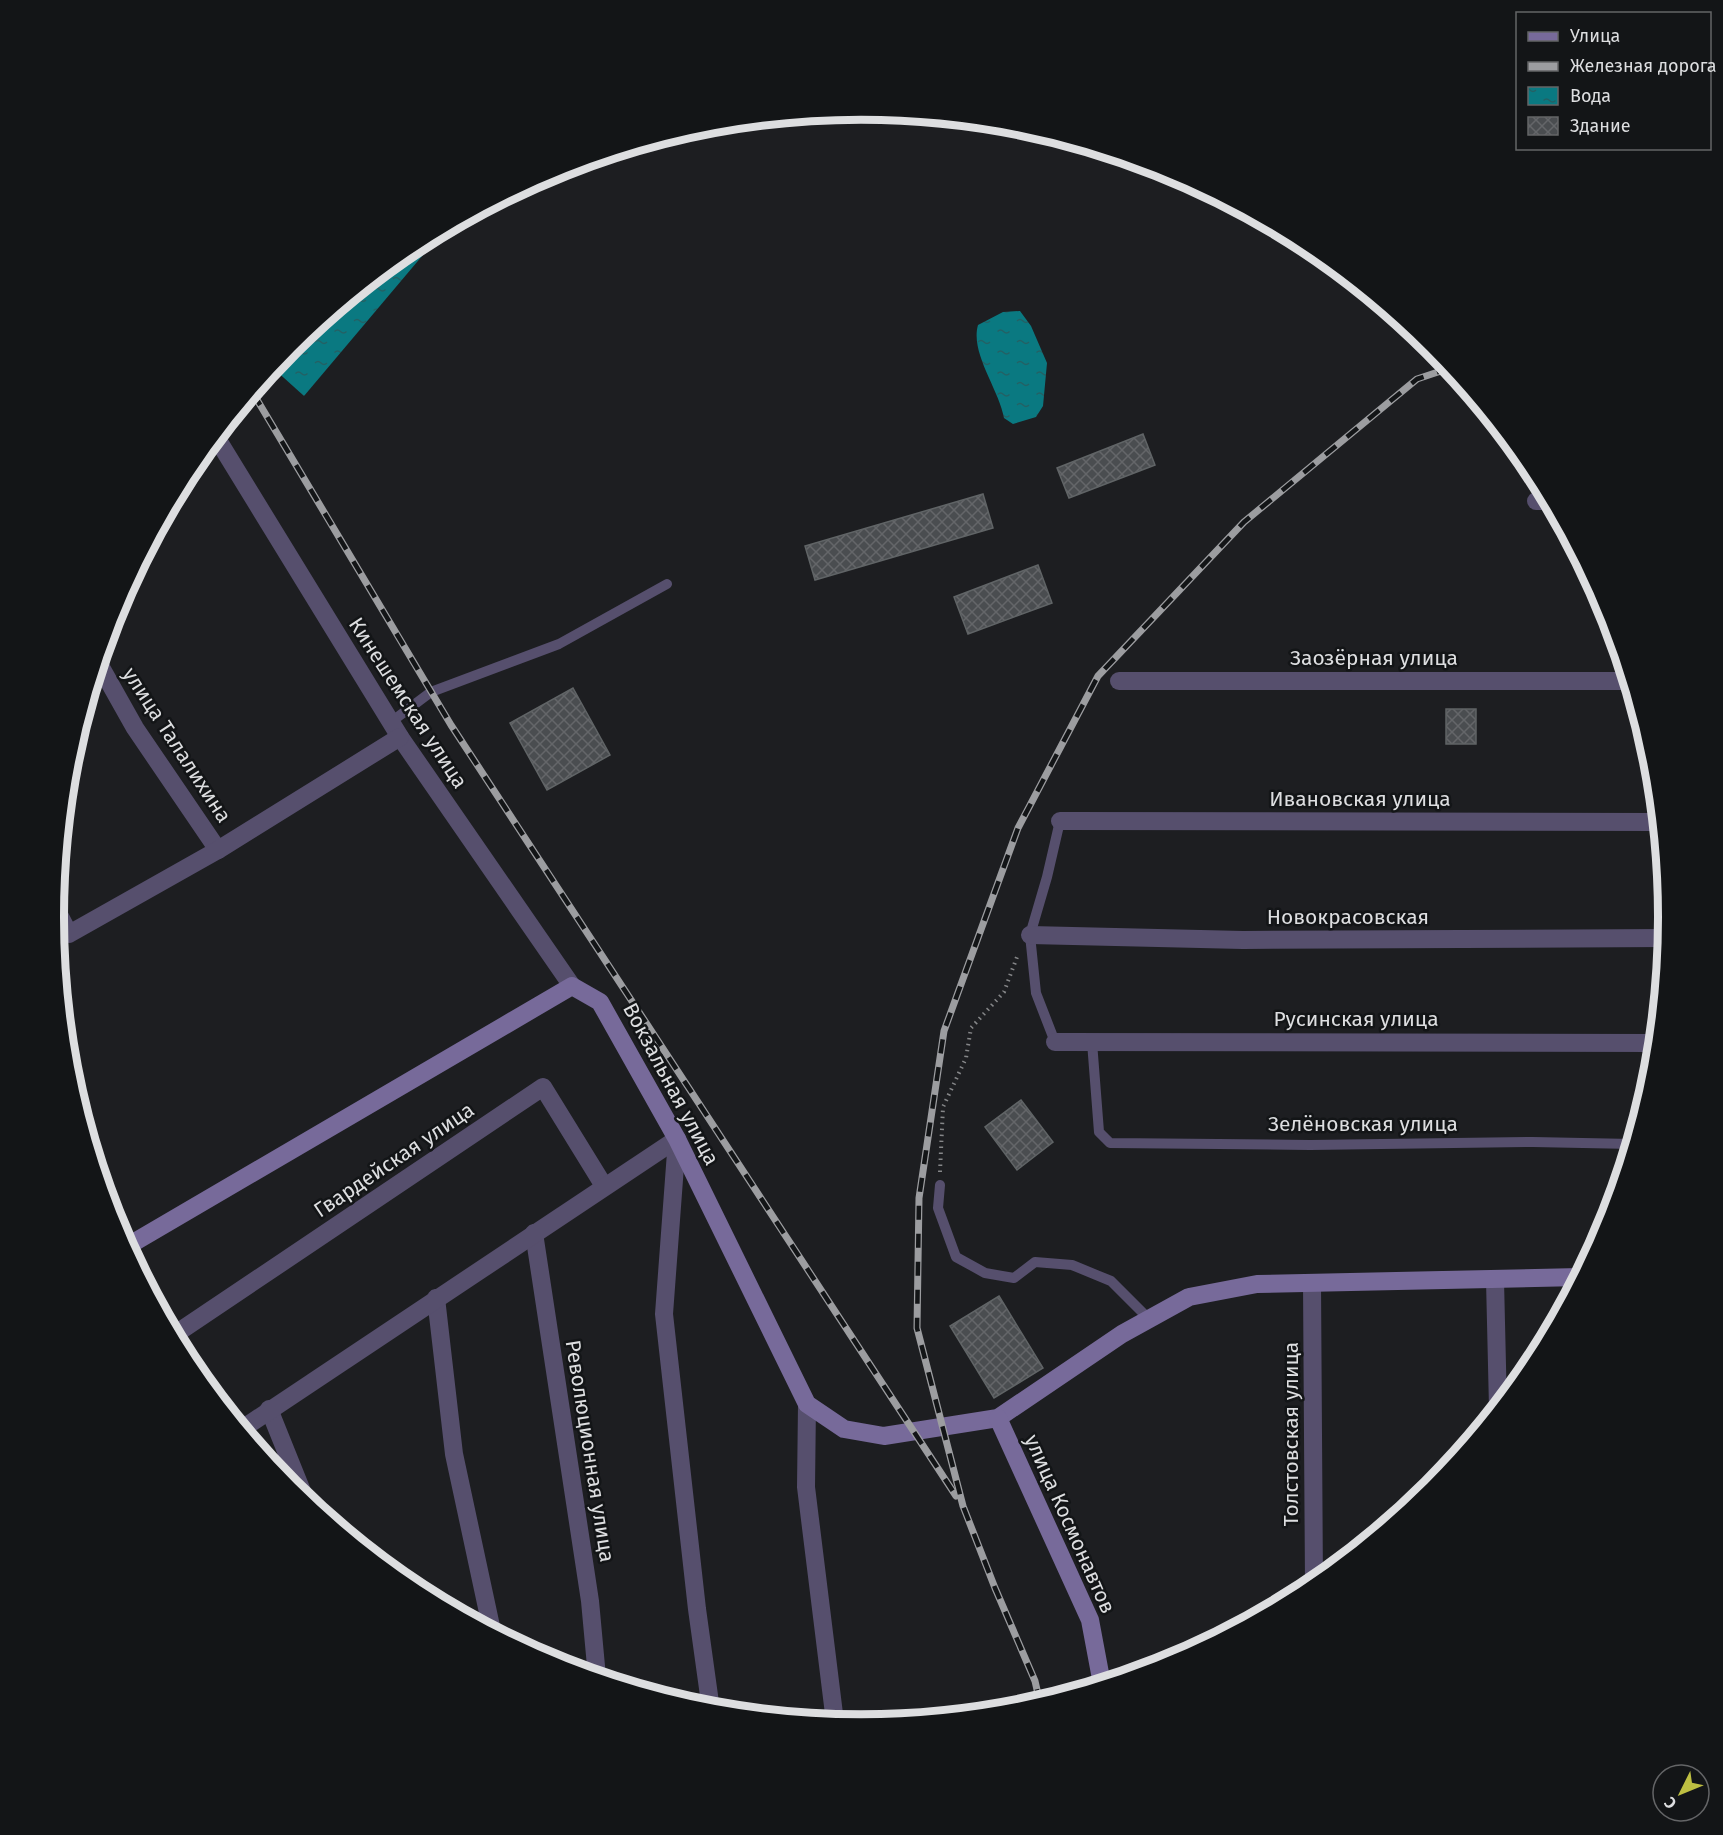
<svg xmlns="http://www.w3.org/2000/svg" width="1723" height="1835" font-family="'Fira Sans',sans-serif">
<defs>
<pattern id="water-ripples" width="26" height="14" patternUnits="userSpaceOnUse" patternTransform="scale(1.5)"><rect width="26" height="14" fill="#0a7981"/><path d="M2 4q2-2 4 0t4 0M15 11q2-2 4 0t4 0" fill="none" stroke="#236165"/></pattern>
<pattern id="building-cross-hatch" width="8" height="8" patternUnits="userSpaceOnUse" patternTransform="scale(1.5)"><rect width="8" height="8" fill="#4a4d50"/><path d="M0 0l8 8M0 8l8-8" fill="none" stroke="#646669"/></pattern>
</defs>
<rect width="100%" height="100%" fill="#1d1e21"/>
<g fill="url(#water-ripples)">
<path d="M444 230 304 396 273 368 291 346 413 246Z"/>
<path d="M1020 311 1031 326 1047 363 1043 406 1036 417 1013 424 1004 418C999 389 970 353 978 325L1003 312Z"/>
</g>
<g fill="url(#building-cross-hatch)" stroke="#606466" stroke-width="1.5">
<path d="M1143 434 1155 465 1069 498 1057 468Z"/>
<path d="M983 494 993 528 815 580 805 546Z"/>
<path d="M1038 565 1052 603 968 634 954 597Z"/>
<path d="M573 688 610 755 547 790 510 723Z"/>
<rect x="1446" y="709" width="30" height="35"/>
<path d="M1021 1100 1053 1142 1017 1170 985 1127Z"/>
<path d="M999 1296 1043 1368 994 1398 950 1326Z"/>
</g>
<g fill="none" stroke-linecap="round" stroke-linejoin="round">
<path stroke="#868789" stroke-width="4" stroke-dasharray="1.5 4.5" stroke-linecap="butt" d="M940 1172 943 1107 966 1058 971 1028 1004 992 1017 957"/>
<g stroke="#564f6d" stroke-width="10">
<path d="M391 722 431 692 559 644 667 584"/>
<path d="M1055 1042 1036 993 1030 935 1047 877 1060 821"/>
<path d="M1092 1042 1099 1132 1110 1143 1310 1145 1533 1142 1633 1144"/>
<path d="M940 1185 938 1208 956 1257 985 1273 1014 1278 1035 1262 1072 1265 1111 1281 1149 1319"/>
</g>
<g stroke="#564f6d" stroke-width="18">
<path d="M216 437 400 737 572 986"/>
<path d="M1536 501H1550"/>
<path d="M99 664 135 728 218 850"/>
<path d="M1119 681H1629"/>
<path d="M1060 821 1660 822"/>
<path d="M55 907 69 934 218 850 400 737"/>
<path d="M1030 935 1243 940 1667 938"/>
<path d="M1055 1042 1657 1043"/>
<path d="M677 1139 664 1314 697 1609 711 1710"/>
<path d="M534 1233 590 1601 597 1677"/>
<path d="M1495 1280 1498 1408"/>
<path d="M1312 1283 1314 1585"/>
<path d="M436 1298 454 1454 492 1631"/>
<path d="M174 1335 543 1087 604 1186"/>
<path d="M807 1404 806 1487 835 1722"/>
<path d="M269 1409 306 1501"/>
<path d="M242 1429 677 1139"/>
</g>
<g stroke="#776a9a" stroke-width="18">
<path d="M126 1247 572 986 600 1002 677 1139 807 1404 844 1429 884 1436 998 1418 1122 1334 1189 1297 1257 1284 1580 1277"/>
<path d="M998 1418 1090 1620 1102 1684"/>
</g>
<g stroke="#9c9da0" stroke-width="7">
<g id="rail">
<path d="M253 393 451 725 956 1496"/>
<path d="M1040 1703 1035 1681 995 1588 963 1506 917 1328 919 1198 944 1031 1018 828 1098 676 1244 522 1417 379 1450 368"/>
</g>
</g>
<use href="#rail" stroke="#131517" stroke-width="4.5" stroke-dasharray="14" stroke-linecap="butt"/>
</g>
<g text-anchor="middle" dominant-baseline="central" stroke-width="5" stroke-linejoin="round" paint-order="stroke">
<g font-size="21" fill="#dddee0" stroke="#131517">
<text x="1374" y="658">Заозёрная улица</text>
<text transform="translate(408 703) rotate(57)">Кинешемская улица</text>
<text transform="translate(177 745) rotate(57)">улица Талалихина</text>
<text x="1360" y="799">Ивановская улица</text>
<text x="1348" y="917">Новокрасовская</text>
<text x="1356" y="1019">Русинская улица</text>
<text transform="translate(671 1084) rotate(62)">Вокзальная улица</text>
<text x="1363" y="1124">Зелёновская улица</text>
<text transform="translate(394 1160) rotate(-34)">Гвардейская улица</text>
<text transform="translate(1291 1434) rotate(-90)">Толстовская улица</text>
<text transform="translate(590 1451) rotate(81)">Революционная улица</text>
<text transform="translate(1070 1524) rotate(66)">улица Космонавтов</text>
</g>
</g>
<path d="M0 0H1723V1835H0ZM64 917a797 797 0 1 1 1594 0a797 797 0 1 1-1594 0Z" fill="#131517" fill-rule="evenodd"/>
<path fill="none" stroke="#dddee0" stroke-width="8" d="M64 917a797 797 0 1 1 1594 0a797 797 0 1 1-1594 0Z"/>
<rect x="1516" y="12" width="195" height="138" fill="#131517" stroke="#646567" stroke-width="1.5"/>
<rect x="1528" y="32" width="30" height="9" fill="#776a9a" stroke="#646567" stroke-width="1.5"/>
<text x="1570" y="42" font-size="18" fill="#dddee0">Улица</text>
<rect x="1528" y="62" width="30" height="9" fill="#9c9da0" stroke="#646567" stroke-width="1.5"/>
<text x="1570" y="72" font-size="18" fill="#dddee0">Железная дорога</text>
<rect x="1528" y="87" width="30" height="18" fill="url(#water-ripples)" stroke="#646567" stroke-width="1.5"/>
<text x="1570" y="102" font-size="18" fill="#dddee0">Вода</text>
<rect x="1528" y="117" width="30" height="18" fill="url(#building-cross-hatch)" stroke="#646567" stroke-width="1.5"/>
<text x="1570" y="132" font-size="18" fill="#dddee0">Здание</text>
<g transform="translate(1681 1793) rotate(227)"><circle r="28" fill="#131517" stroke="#646567" stroke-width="1.5"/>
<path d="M0-4.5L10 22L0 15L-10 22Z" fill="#bebf42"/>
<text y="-9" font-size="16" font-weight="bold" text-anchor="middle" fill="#dddee0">С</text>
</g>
</svg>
